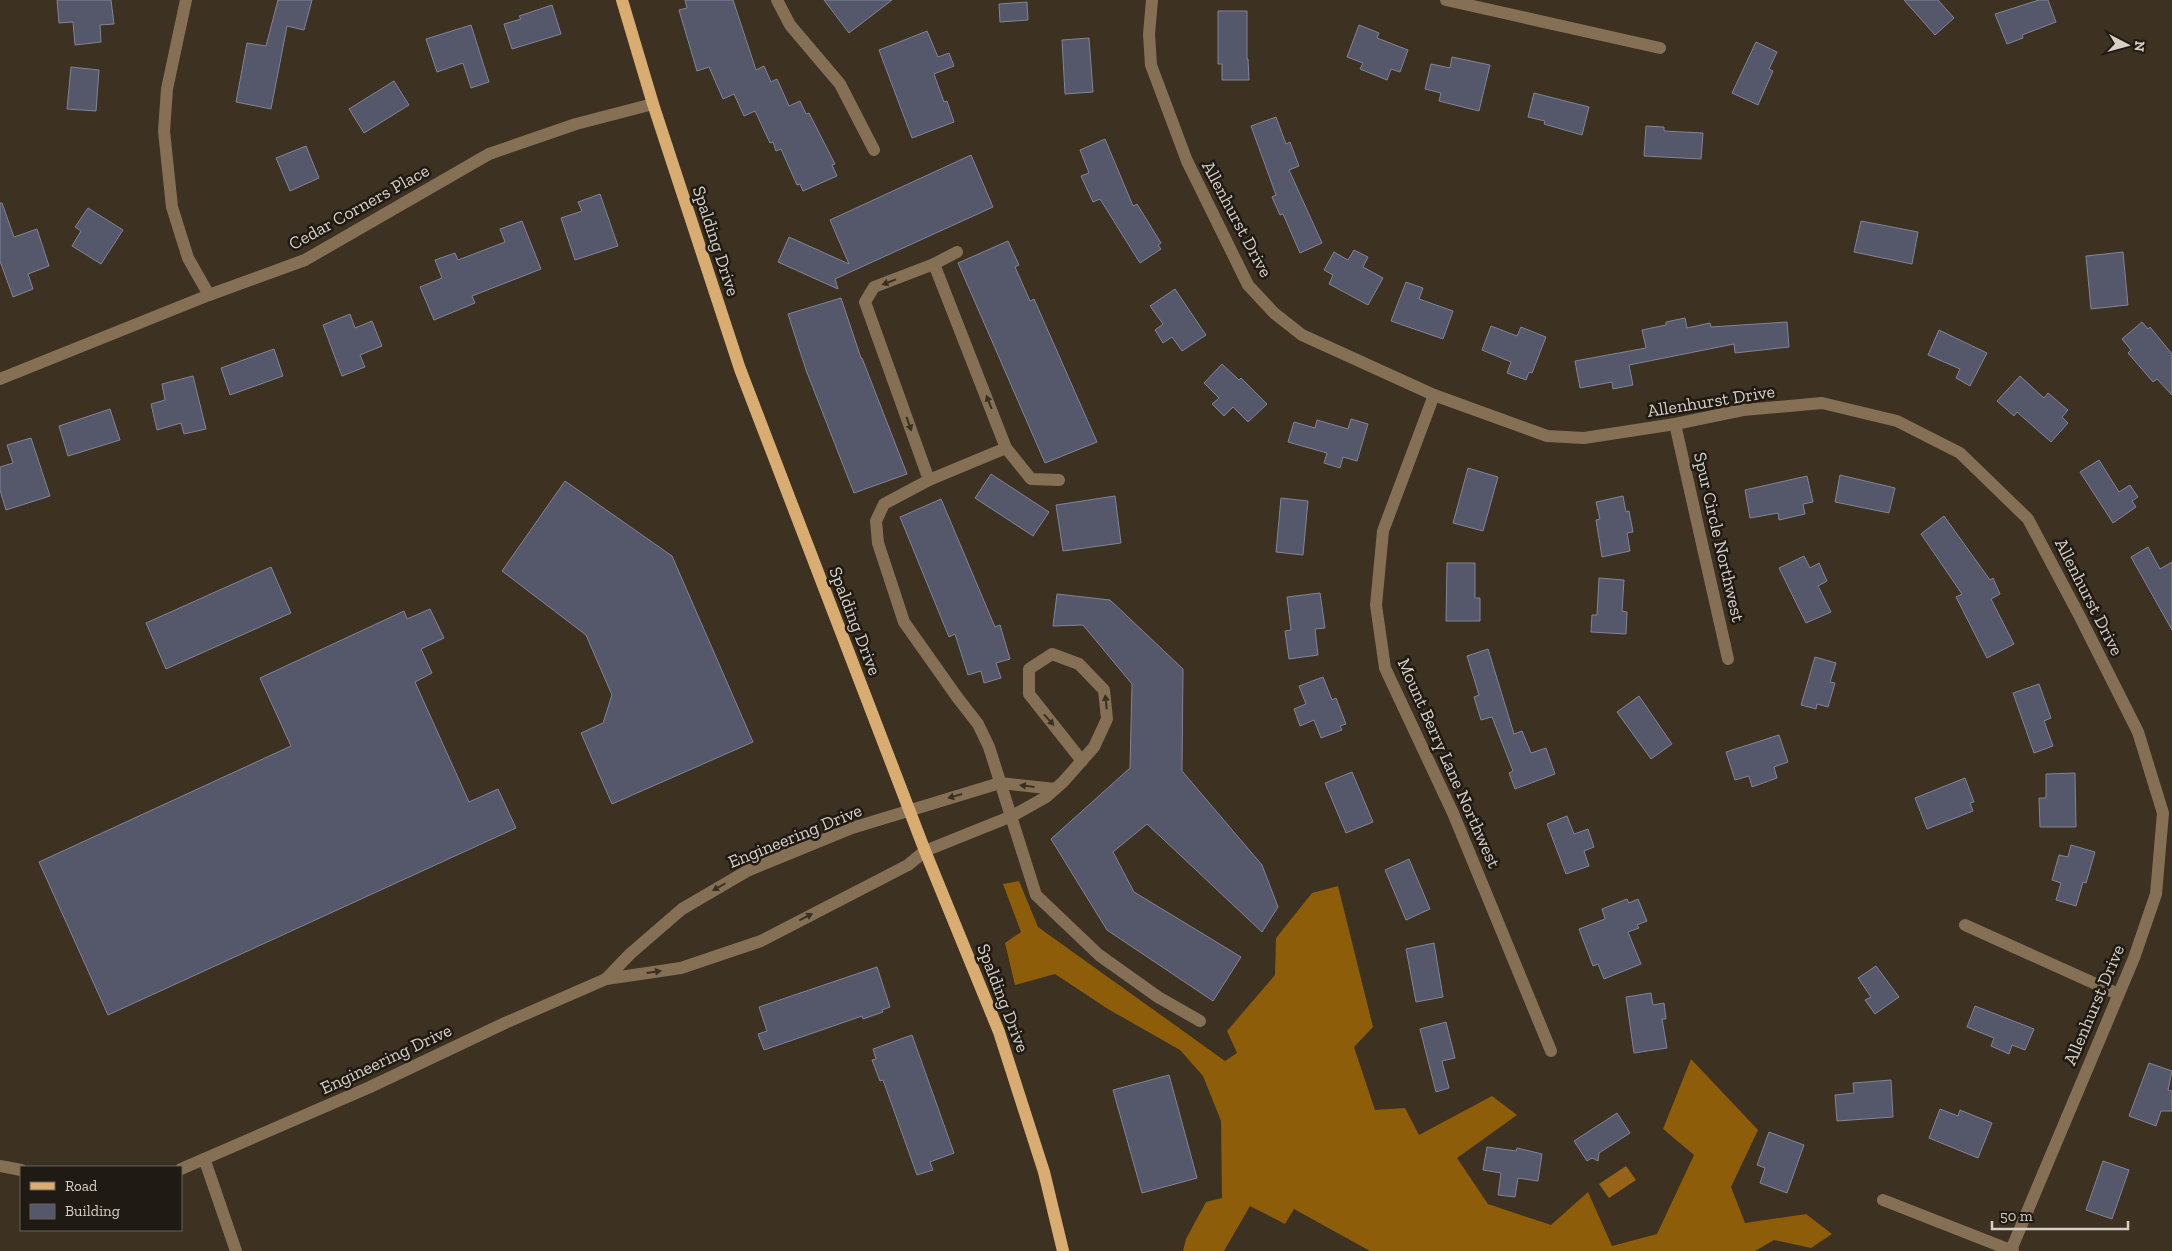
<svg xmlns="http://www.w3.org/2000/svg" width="2172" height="1251" font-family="'Zilla Slab',serif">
<rect width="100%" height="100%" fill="#3d3121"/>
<path fill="#8d5d0a" d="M1019 881 1038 927 1225 1061 1237 1053 1227 1031 1275 975 1276 938 1312 893 1338 886 1373 1027 1354 1047 1375 1110 1405 1108 1419 1135 1492 1096 1517 1115 1457 1158 1488 1204 1551 1225 1588 1192 1612 1246 1657 1234 1694 1155 1663 1129 1691 1059 1758 1130 1731 1187 1745 1223 1806 1214 1832 1234 1811 1248 1774 1240 1755 1251H1370L1294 1209 1285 1224 1250 1206 1224 1251H1183L1186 1239 1206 1202 1222 1198 1221 1121 1203 1076 1180 1050 1108 1009 1055 974 1015 985 1005 943 1021 932 1003 884Z"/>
<path fill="#966418" d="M1626 1166 1636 1180 1609 1198 1599 1184Z"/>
<g fill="#55586b" stroke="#818499">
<path d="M57 0H111L114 24 100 25 101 42 75 45 73 22 59 23Z"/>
<path d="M278 0H312L304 30 287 26 271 109 236 102 247 43 266 46Z"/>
<path d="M685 0H733L756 70 764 66 771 82 777 79 789 106 800 101 806 114 809 113 835 164 832 165 837 176 803 191 800 184 797 185 781 149 776 151 773 142 770 143 755 111 744 116 734 94 723 99 709 67 697 71 679 10 687 8Z"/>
<path d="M824 0H892L849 33Z"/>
<path d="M1904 0H1938L1954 18 1935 35Z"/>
<path d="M2039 0H2048L2056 22 2022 35 2023 38 2007 44 1995 14Z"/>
<path d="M1027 2 1028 20 1000 22 999 4Z"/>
<path d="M552 5 561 34 512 49 504 24 521 19 519 16Z"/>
<path d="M1218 11H1247V59H1248L1249 80H1222V64H1218Z"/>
<path d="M471 25 489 82 471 88 463 63 437 72 426 39Z"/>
<path d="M1359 25 1379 33 1377 38 1408 50 1400 72 1391 69 1387 80 1360 69 1363 63 1347 57Z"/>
<path d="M927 31 938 57 949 53 954 66 934 74 944 102 947 101 954 122 912 138 879 50Z"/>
<path d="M1089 38 1093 92 1065 94 1062 40Z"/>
<path d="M1756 42 1777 52 1769 69 1773 71 1758 105 1732 93Z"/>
<path d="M1452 57 1490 65 1479 111 1439 101 1441 93 1425 89 1431 64 1450 68Z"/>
<path d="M71 67 99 70 96 111 67 109Z"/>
<path d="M394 81 409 105 364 133 349 109Z"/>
<path d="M1534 93 1589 107 1582 135 1544 124 1545 121 1528 117Z"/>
<path d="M1276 117 1286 144 1290 142 1299 166 1289 170 1322 243 1300 253 1283 214 1280 215 1272 197 1276 195 1251 126Z"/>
<path d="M1646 126 1664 127V131L1703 133 1701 159 1644 156Z"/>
<path d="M1105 139 1133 206 1137 204 1161 243 1158 245 1161 249 1140 263 1100 199 1093 202 1081 176 1089 173 1080 150Z"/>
<path d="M306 146 319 178 290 191 276 158Z"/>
<path d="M971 155 993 207 835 279 838 289 778 262 789 237 849 264 830 220Z"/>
<path d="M600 194 618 246 575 260 561 218 582 211 578 202Z"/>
<path d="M0 203H2L14 237 37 229 49 266 28 274 33 289 13 297 0 261Z"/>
<path d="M88 208 123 230 101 264 72 246 81 231 75 227Z"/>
<path d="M522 221 541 269 472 296 475 303 434 320 420 287 442 278 435 260 455 253 458 260 505 242 500 229Z"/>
<path d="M1861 221 1918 232 1912 264 1854 252Z"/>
<path d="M1008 241 1019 265 1015 267 1030 301 1034 299 1097 442 1045 463 958 263Z"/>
<path d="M1354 250 1368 257 1363 267 1383 278 1368 305 1329 284 1333 275 1324 270 1334 252 1348 260Z"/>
<path d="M2123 252 2128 305 2091 309 2086 256Z"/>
<path d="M1406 282 1423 288 1419 299 1453 311 1443 339 1391 321Z"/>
<path d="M1175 289 1206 335 1182 351 1172 337 1163 343 1155 330 1163 324 1150 306Z"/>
<path d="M841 298 861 358H862L907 474 854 493 806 370 788 314Z"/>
<path d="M350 314 355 328 372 321 382 346 360 355 365 367 342 376 323 325Z"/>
<path d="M1685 318 1687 328 1710 323 1711 327 1787 322 1789 347 1735 353 1734 344 1629 365 1633 385 1613 389 1612 382 1580 388 1575 361 1646 348 1642 330 1666 325V322Z"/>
<path d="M2142 322 2148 329 2150 327 2172 354V395L2157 379 2153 382 2128 353 2131 350 2122 339Z"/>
<path d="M1491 326 1517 336 1521 327 1546 337 1532 373 1529 372 1526 380 1507 373 1511 362 1482 350Z"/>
<path d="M1939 330 1987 353 1970 386 1956 378 1960 369 1928 355Z"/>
<path d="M274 349 283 376 230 395 221 368Z"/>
<path d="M1222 364 1239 380 1241 378 1267 404 1248 422 1233 407 1224 416 1212 404 1219 398 1204 383Z"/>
<path d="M193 376 206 429 184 434 181 423 157 430 151 404 165 400 162 384Z"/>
<path d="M2020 376 2044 398 2048 393 2068 410 2062 417 2068 423 2051 442 2017 412 2014 416 1997 401Z"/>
<path d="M110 409 120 440 68 456 59 426Z"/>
<path d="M1351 419 1368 424 1357 461 1343 457 1340 468 1324 463 1327 453 1288 442 1294 422 1315 428 1317 420 1348 429Z"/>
<path d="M31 438 50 496 6 510 0 490V467L13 463 7 445Z"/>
<path d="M2099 460 2119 492 2130 485 2138 497 2132 501 2136 507 2113 523 2080 472Z"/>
<path d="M1468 468 1498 477 1483 531 1453 523Z"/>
<path d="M991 474 1049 512 1033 536 975 498Z"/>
<path d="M1840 475 1895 488 1889 513 1835 502Z"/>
<path d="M1807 476 1813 502 1803 504 1805 514 1779 520 1778 513 1750 518 1745 490Z"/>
<path d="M565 481 672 556 753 742 612 804 581 733 603 723 612 695 586 635 502 571Z"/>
<path d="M1115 496 1121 543 1063 551 1056 505Z"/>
<path d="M1623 496 1626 512 1629 511 1633 532 1627 533 1630 551 1602 557 1596 520 1600 519 1596 502Z"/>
<path d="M1281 498 1308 501 1303 555 1276 552Z"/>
<path d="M941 499 995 627 1000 625 1010 659 996 663 1001 678 984 683 981 671 968 675 955 634 949 637 900 517Z"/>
<path d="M1944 516 1990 580 1993 578 2000 594 1991 599 2014 644 1987 658 1956 597 1962 594 1921 534Z"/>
<path d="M2148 547 2160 569 2172 562V630L2131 557Z"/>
<path d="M1804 556 1810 568 1819 563 1827 581 1818 586 1831 612 1806 623 1779 568Z"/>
<path d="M1447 563H1475V598H1480V621H1446Z"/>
<path d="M271 567 291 613 166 669 146 623Z"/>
<path d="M1599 578 1624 580 1622 611 1627 612 1626 634 1591 632 1592 615H1597Z"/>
<path d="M1320 593 1325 628 1315 629 1318 655 1289 659 1285 631 1291 630 1287 597Z"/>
<path d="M1057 594 1110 600 1183 669 1182 771 1262 865 1278 907 1262 932 1147 824 1113 852 1134 892 1241 957 1213 1001 1107 930 1051 839 1130 768 1132 684 1083 625 1053 626Z"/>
<path d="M430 609 444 638 421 649 432 673 415 682 469 802 498 789 516 828 108 1015 39 862 291 746 260 678 404 611 407 619Z"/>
<path d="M1488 649 1514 734 1522 731 1531 753 1546 748 1555 774 1515 789 1509 773 1513 771 1492 717 1481 720 1474 697 1479 695 1467 656Z"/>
<path d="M1815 657 1836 663 1830 682 1835 683 1828 707 1817 704 1816 709 1801 705Z"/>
<path d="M1323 677 1332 700 1336 698 1346 724 1340 726 1342 730 1321 738 1314 720 1300 726 1294 709 1306 704 1299 686Z"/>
<path d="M2039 684 2051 718 2044 721 2053 746 2034 753 2013 693Z"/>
<path d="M1639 696 1672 744 1651 759 1617 712Z"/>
<path d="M1779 735 1788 762 1774 767 1777 778 1752 787 1749 776 1735 780 1726 752Z"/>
<path d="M1352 772 1373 822 1346 833 1325 783Z"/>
<path d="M2075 773 2076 827H2040L2039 798H2046V774Z"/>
<path d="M1965 778 1974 802 1970 803 1973 811 1927 829 1915 798Z"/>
<path d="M1567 816 1574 834 1588 829 1594 847 1584 851 1589 866 1566 874 1547 824Z"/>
<path d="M2071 845 2095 852 2086 883 2083 882 2076 906 2056 900 2061 883 2052 880 2059 855 2068 857Z"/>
<path d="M1409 859 1430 909 1406 920 1385 870Z"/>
<path d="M1627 899 1629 903 1638 899 1647 921 1637 925 1639 928 1628 932 1641 964 1604 979 1598 964 1593 966 1579 929 1605 919 1602 909Z"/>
<path d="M1434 943 1443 997 1416 1002 1406 949Z"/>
<path d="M1876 966 1899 997 1875 1014 1865 1000 1871 997 1858 978Z"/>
<path d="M877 967 890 1007 882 1010 883 1012 863 1019 862 1016 764 1050 758 1034 767 1031 759 1007Z"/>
<path d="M1651 993 1653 1005 1664 1003 1666 1019H1662L1667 1048 1634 1053 1626 997Z"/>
<path d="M1975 1006 2034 1029 2025 1050 2012 1045 2009 1054 1991 1046 1994 1038 1967 1027Z"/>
<path d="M1446 1022 1455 1058 1442 1061 1449 1088 1436 1092 1420 1029Z"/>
<path d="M912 1035 954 1153 930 1162 933 1170 917 1175 883 1080 880 1081 872 1060 876 1059 873 1049Z"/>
<path d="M2149 1063 2172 1071 2168 1090 2172 1091V1111H2161L2156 1126 2129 1116Z"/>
<path d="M1169 1075 1197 1178 1142 1193 1113 1090Z"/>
<path d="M1891 1080 1893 1117 1837 1121 1835 1095 1854 1093 1853 1083Z"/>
<path d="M1940 1109 1958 1116 1960 1110 1992 1123 1978 1158 1929 1138Z"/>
<path d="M1617 1113 1630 1133 1599 1153 1598 1161 1592 1158 1587 1161 1574 1141Z"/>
<path d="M1769 1132 1804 1145 1787 1193 1760 1183 1765 1168 1757 1165Z"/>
<path d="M1487 1147 1516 1151 1517 1148 1542 1154 1538 1181 1518 1178 1515 1197 1498 1195 1501 1173 1483 1170Z"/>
<path d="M2103 1161 2129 1170 2112 1219 2086 1210Z"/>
</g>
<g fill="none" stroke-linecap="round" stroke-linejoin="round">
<g stroke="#867055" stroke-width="12">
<path d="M186 0 167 89 164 131 172 207 188 258 209 295"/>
<path d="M777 0 790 25 840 84 874 150"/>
<path d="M1152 0 1149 34 1151 65 1187 161 1248 285 1274 313 1302 335 1434 395 1547 436 1584 438 1675 424 1743 410 1822 403 1897 421 1960 453 2028 519 2079 615 2138 732 2163 813 2156 894 2134 958 2011 1250"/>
<path d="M1446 0 1660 48"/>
<path d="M934 264 1006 448 1031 479 1059 480"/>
<path d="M0 379 209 295 305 260 489 154 576 124 653 104"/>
<path d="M1434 395 1383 531 1376 605 1385 668 1453 813 1551 1051"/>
<path d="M1675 424 1728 659"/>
<path d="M1006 448 929 480 884 504 876 521 878 543 904 622 957 697 978 724 989 747 1036 895 1099 955 1158 997 1200 1021"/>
<path d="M929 480 865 302 874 287 934 264 957 252"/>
<path d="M1965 925 2118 994"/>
<path d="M606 979 630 954 682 909 747 871 852 828 1000 783 1055 789"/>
<path d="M205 1161 236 1251"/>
<path d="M0 1166 21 1170"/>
<path d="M181 1169 370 1087 505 1023 606 979 681 968 761 941 908 865 925 851 1012 816 1046 797 1063 782 1094 747 1107 719 1104 690 1079 664 1052 654 1029 669V694L1082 761"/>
<path d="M1883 1200 2013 1251"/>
</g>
<path stroke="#d9ac72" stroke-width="12" d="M622 0 653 104 740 369 925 851 999 1032 1044 1172 1063 1251"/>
</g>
<defs><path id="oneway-solid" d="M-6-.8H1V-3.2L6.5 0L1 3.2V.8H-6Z" transform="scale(1.25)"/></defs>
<g fill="#393024">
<use href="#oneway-solid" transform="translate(889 282) rotate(159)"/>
<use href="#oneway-solid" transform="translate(989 402) rotate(-111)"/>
<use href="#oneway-solid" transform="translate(909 424) rotate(70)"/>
<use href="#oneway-solid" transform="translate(1106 702) rotate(-96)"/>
<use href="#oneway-solid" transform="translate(1049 720) rotate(48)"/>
<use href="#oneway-solid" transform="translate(1027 786) rotate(-173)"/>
<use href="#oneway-solid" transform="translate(955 796) rotate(164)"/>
<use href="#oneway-solid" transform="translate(719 887) rotate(150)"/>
<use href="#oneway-solid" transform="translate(806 917) rotate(-27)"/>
<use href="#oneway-solid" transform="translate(654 972) rotate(-8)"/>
</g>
<g text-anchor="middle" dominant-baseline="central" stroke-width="5" stroke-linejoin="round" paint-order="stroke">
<g font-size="18" fill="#d8d0c7" stroke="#1f1a13">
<text transform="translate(359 207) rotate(-29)">Cedar Corners Place</text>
<text transform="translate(1237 219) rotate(62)">Allenhurst Drive</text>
<text transform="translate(716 241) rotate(72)">Spalding Drive</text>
<text transform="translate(1711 401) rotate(-9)">Allenhurst Drive</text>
<text transform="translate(1719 537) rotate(77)">Spur Circle Northwest</text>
<text transform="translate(2089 597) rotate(63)">Allenhurst Drive</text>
<text transform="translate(855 621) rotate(69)">Spalding Drive</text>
<text transform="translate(1449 763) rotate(66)">Mount Berry Lane Northwest</text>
<text transform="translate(795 836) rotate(-22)">Engineering Drive</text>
<text transform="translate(1003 998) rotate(69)">Spalding Drive</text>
<text transform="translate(2094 1005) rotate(-67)">Allenhurst Drive</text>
<text transform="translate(386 1059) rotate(-25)">Engineering Drive</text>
</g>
</g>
<rect x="20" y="1166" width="162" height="65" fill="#1f1a13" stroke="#69635b"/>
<rect x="30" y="1182" width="25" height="8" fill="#d9ac72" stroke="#69635b"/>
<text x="65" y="1191" font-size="15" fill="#d8d0c7">Road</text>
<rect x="30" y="1204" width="25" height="15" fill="#55586b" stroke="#69635b"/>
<text x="65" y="1216" font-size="15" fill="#d8d0c7">Building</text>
<g transform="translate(2127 45) rotate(96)" stroke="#1f1a13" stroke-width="4" paint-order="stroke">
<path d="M0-4L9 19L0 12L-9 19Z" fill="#d8d0c7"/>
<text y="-8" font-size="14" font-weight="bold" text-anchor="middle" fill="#d8d0c7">N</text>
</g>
<path d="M1992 1221v8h136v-8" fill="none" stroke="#d8d0c7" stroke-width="2.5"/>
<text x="2000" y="1221" font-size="15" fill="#d8d0c7" stroke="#1f1a13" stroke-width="4" paint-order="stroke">50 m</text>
</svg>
